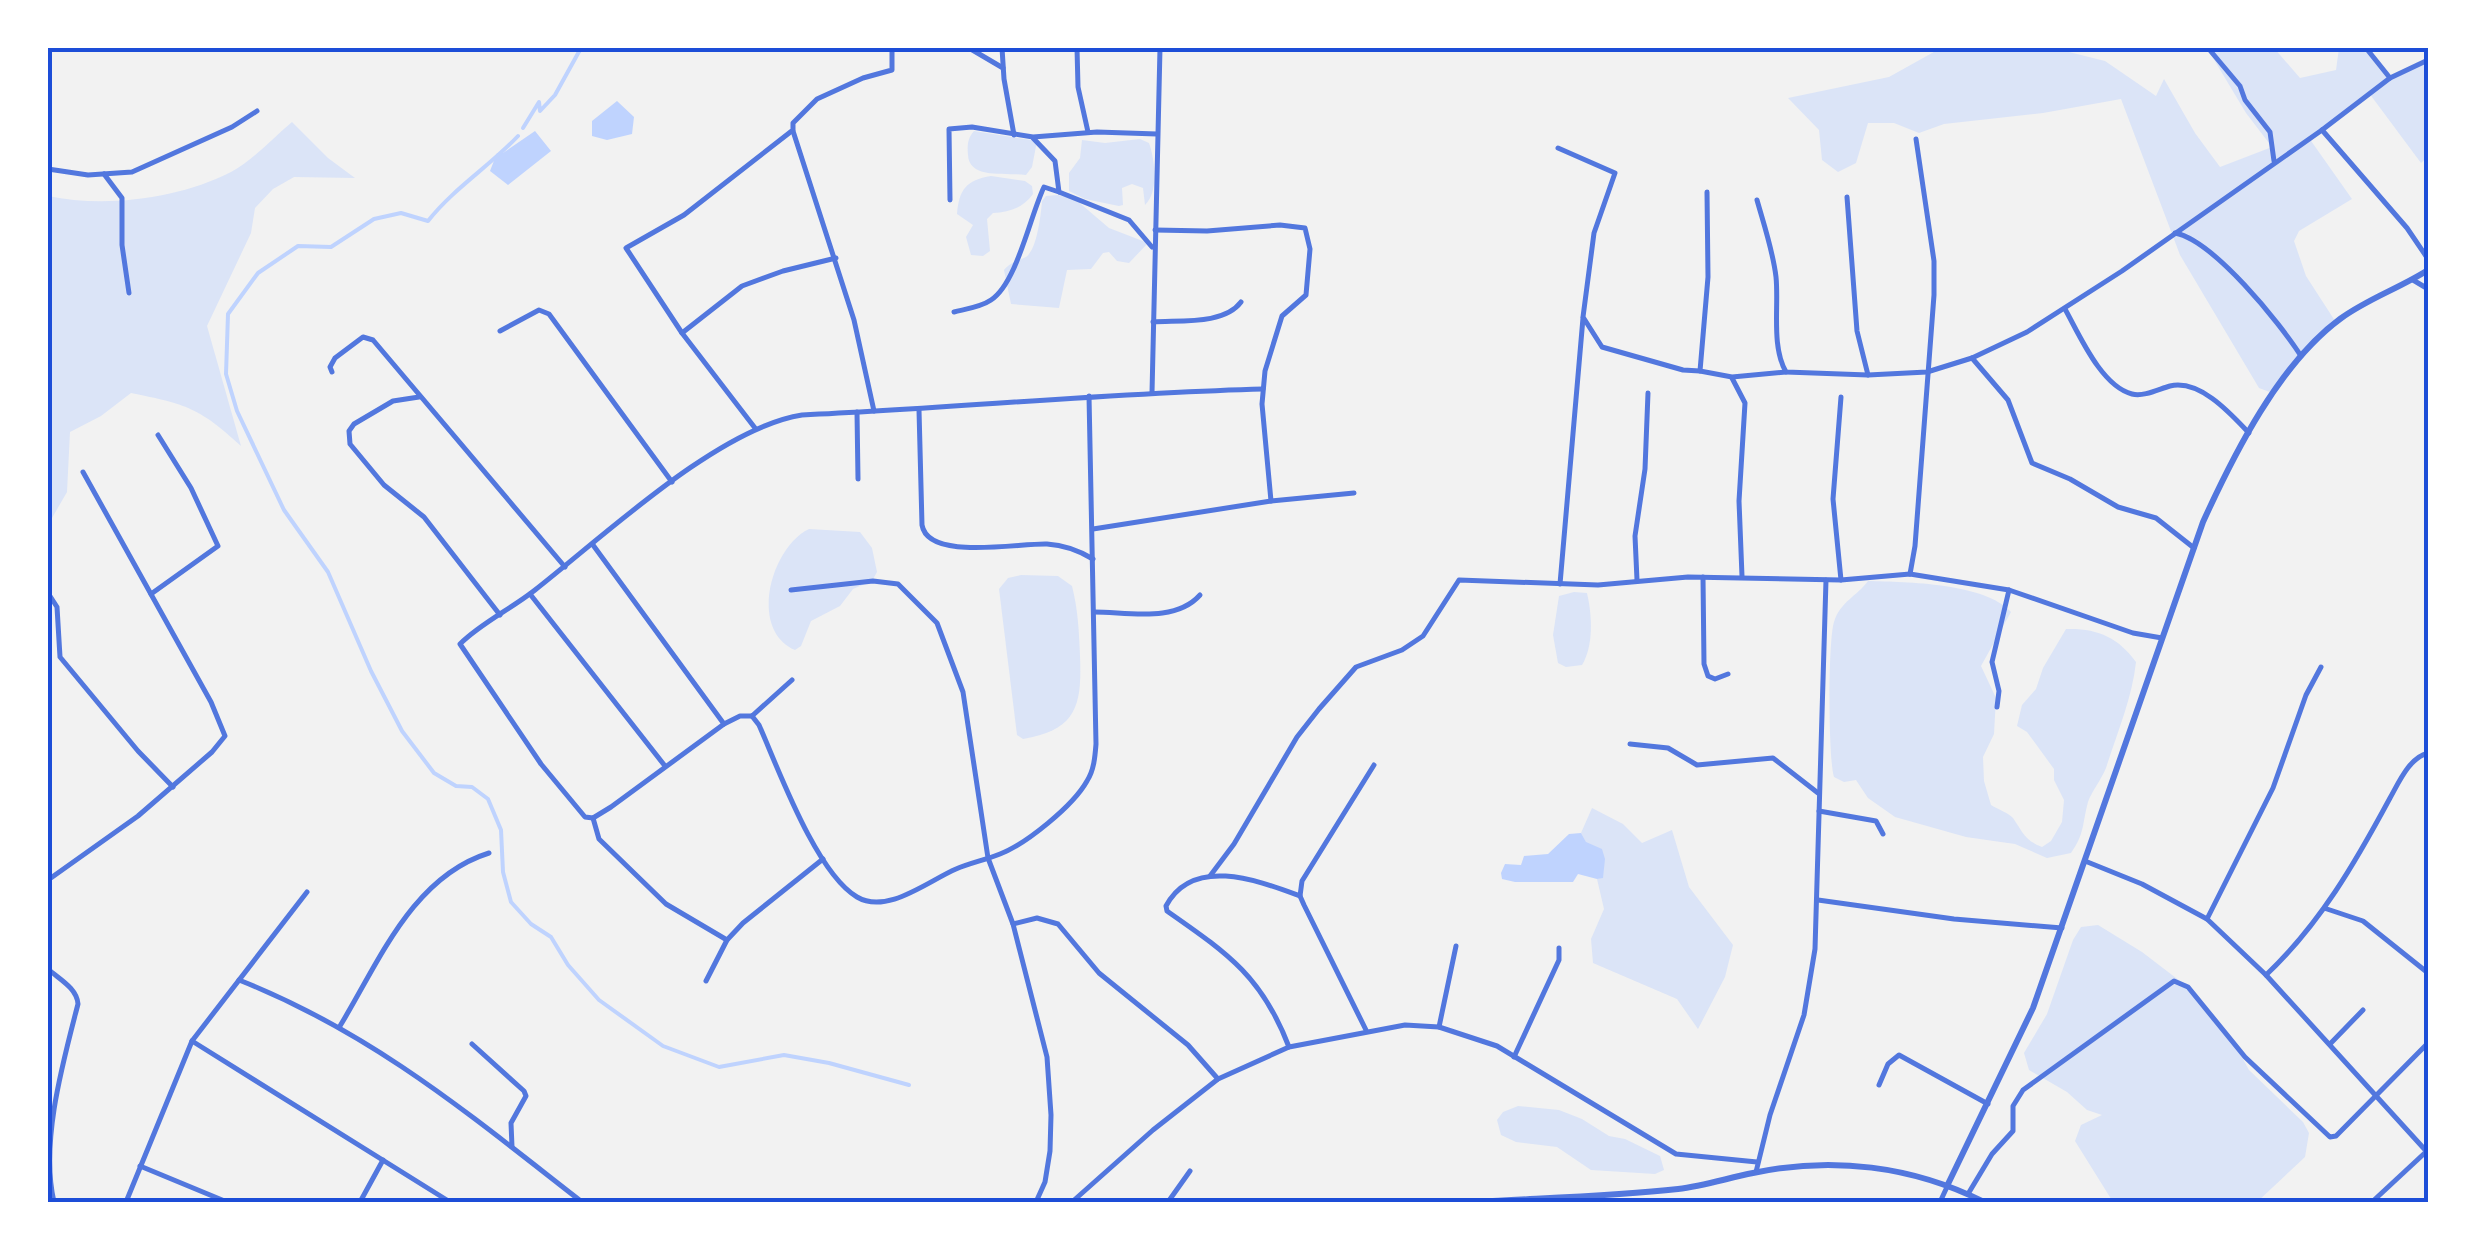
<svg xmlns="http://www.w3.org/2000/svg" width="2476" height="1250" font-family="'Asap Condensed',sans-serif">
<rect width="100%" height="100%" fill="#f2f2f2"/>
<g fill="#dbe4f7">
<path d="M1941 48H2053L2105 61 2156 96 2164 79 2195 133 2220 167 2272 147 2246 113 2207 48H2274L2300 78 2336 70 2339 48H2369L2390 76 2428 60V157L2421 163 2369 93 2309 138 2352 199 2299 231 2294 241 2306 276 2337 324 2296 364 2275 394 2259 388 2180 255 2121 99 2043 113 1944 124 1919 133 1894 123H1868L1856 163 1838 172 1822 160 1819 130 1788 98 1889 77Z"/>
<path d="M292 122 328 158 355 178 294 177 273 189 255 208 251 233 207 326 241 446C200 408 186 404 131 393L101 416 70 432 67 492 52 518 48 519V196C105 208 178 199 231 172 253 160 273 138 292 122Z"/>
<path d="M974 131 1037 141 1032 167 1026 175C1007 172 969 180 968 155 967 144 968 138 974 131Z"/>
<path d="M1140 139 1149 143C1155 160 1159 192 1145 205L1143 188 1132 184 1122 188 1123 205 1119 206 1085 199 1069 191V173L1080 158 1082 140 1105 143Z"/>
<path d="M991 176 1025 181 1032 186 1033 194C1023 208 1010 212 993 213L987 219 990 251 983 256 971 255 966 237 973 225 957 214C959 190 966 180 991 176Z"/>
<path d="M1058 195 1075 199 1109 228 1148 243 1129 263 1117 261 1109 252 1103 253 1091 269 1067 270 1059 308 1011 304 1004 270C1011 262 1016 262 1026 257 1037 250 1041 214 1042 201L1046 196Z"/>
<path d="M809 529 860 532 872 548 877 572 872 581 853 589 840 606 811 621 801 646 795 650C748 630 771 547 809 529Z"/>
<path d="M1021 575 1058 576 1072 586C1078 609 1079 632 1080 656 1082 705 1077 730 1023 739L1017 735 999 589 1008 578Z"/>
<path d="M1868 581C1907 582 1985 583 2011 612L1981 666 1996 698 1994 734 1983 757 1984 781 1991 805C1997 809 2009 813 2013 818 2022 831 2025 841 2042 847L2051 841 2062 822 2064 800 2054 780V769L2027 732 2017 726 2022 705 2036 689 2043 668 2066 629C2097 628 2118 637 2136 662 2132 699 2117 733 2106 768 2101 780 2092 791 2088 802 2082 824 2085 833 2071 853L2047 858 2015 844 1966 837 1895 817 1868 798 1856 780 1844 782 1834 777C1828 758 1828 640 1834 622 1840 602 1857 596 1868 581Z"/>
<path d="M1574 592 1587 593C1592 615 1594 645 1582 665L1566 667 1558 663 1553 635 1559 596Z"/>
<path d="M1592 808 1623 824 1642 843 1672 830 1689 887 1733 945 1725 977 1698 1029 1677 999 1593 963 1591 939 1604 909 1597 879 1603 877 1581 833Z"/>
<path d="M2098 925 2142 952 2193 991 2233 1041 2249 1070 2303 1122 2309 1133 2305 1157 2257 1202H2113L2075 1141 2081 1125 2102 1115 2087 1110 2067 1092 2029 1070 2024 1053 2047 1014 2073 940 2081 927Z"/>
<path d="M1518 1106 1559 1110 1582 1119 1609 1136 1625 1139 1660 1156 1664 1170 1655 1174 1591 1170 1557 1147 1516 1142 1501 1135 1497 1120 1503 1112Z"/>
</g>
<g fill="#bfd3fe">
<path d="M617 101 634 117 632 134 607 140 592 136V121Z"/>
<path d="M535 131 551 151 508 185 490 171 497 153H503Z"/>
<path d="M1581 833 1586 842 1602 849 1605 859 1603 878 1597 879 1578 874 1573 882H1515L1502 879 1501 873 1505 864 1521 865 1524 856 1548 854 1569 834Z"/>
</g>
<g fill="none" stroke-linecap="round" stroke-linejoin="round">
<g stroke="#bfd3fe" stroke-width="4">
<path d="M523 128 539 102 540 111 555 95 581 48"/>
<path d="M518 136C490 166 454 188 428 221L401 213 374 219 331 247 298 246 258 273 228 314 226 374 237 411 284 510 328 572 371 671 402 731 434 773 456 786 472 787 488 799 501 830 503 872 511 902 531 924 551 937 568 965 599 1000 663 1046 719 1067 784 1055 829 1063 909 1085"/>
</g>
<g stroke="#5277de" stroke-width="5">
<path d="M969 48 1003 68"/>
<path d="M1002 48 1004 79 1014 135"/>
<path d="M1077 48 1078 87 1088 132"/>
<path d="M2208 48 2240 86 2245 100 2270 132 2274 161"/>
<path d="M2366 48 2390 78"/>
<path d="M2322 130 2407 228 2428 259"/>
<path d="M793 131 854 320 874 411"/>
<path d="M1033 138 1055 161 1059 192 1129 220 1152 247"/>
<path d="M1558 148 1615 173 1594 233 1583 317 1602 347 1683 370 1700 371"/>
<path d="M48 169 88 175 132 172 232 127 257 111"/>
<path d="M104 174 122 198V245L129 293"/>
<path d="M1707 192 1708 277 1700 371 1732 377 1786 372"/>
<path d="M1847 197 1857 331 1868 375"/>
<path d="M950 200 949 129 972 127 1033 137 1097 132 1157 134"/>
<path d="M1757 200C1764 225 1773 251 1776 277 1779 306 1771 346 1786 372L1868 375 1927 372 1972 358 2027 332 2122 271 2322 130 2390 78 2428 60"/>
<path d="M1155 230 1207 231 1280 225 1305 228 1310 249 1306 295 1282 316 1265 371 1262 404 1271 501"/>
<path d="M2175 233C2213 240 2280 323 2301 356"/>
<path d="M2413 280 2428 289"/>
<path d="M2065 309C2079 334 2101 386 2132 394 2144 397 2159 389 2170 386 2200 379 2231 414 2249 433"/>
<path d="M954 312C966 309 981 307 991 300 1017 283 1030 216 1044 187L1059 192"/>
<path d="M1153 322C1180 320 1224 325 1241 302"/>
<path d="M500 331 539 310 549 314 672 482"/>
<path d="M682 333 742 286 783 271 836 258"/>
<path d="M1972 358 2008 400 2032 463 2070 479 2118 507 2156 518 2194 548"/>
<path d="M332 372 330 367 335 358 363 337 373 340 565 567"/>
<path d="M1732 378 1745 403 1739 501 1742 576"/>
<path d="M1152 393 1160 48"/>
<path d="M419 397 393 401 354 424 349 431 350 444 384 485 424 517 500 615"/>
<path d="M1841 397 1833 499 1841 580"/>
<path d="M919 410 922 525C928 561 1017 543 1047 544 1064 545 1078 550 1093 559"/>
<path d="M857 412 858 479"/>
<path d="M755 428 682 333 626 248 684 215 793 130V123L817 99 863 78 892 70V48"/>
<path d="M1093 529 1271 501 1354 493"/>
<path d="M593 545 724 724"/>
<path d="M1910 574 1915 546 1934 295V261L1916 139"/>
<path d="M1703 577 1704 664 1708 676 1715 679 1728 674"/>
<path d="M1637 580 1635 536 1645 469 1648 393"/>
<path d="M1560 584 1583 318"/>
<path d="M791 590 873 581 898 584 937 623 963 692 988 858 1013 924 1047 1057 1051 1115 1050 1151 1045 1182 1036 1202"/>
<path d="M48 593 57 607 60 657 138 751 173 787"/>
<path d="M151 594 218 546 191 488 158 435"/>
<path d="M530 594 665 766"/>
<path d="M1094 612C1128 612 1175 623 1200 595"/>
<path d="M1997 707 1999 691 1992 662 2009 590"/>
<path d="M752 716H740L724 724 611 807 593 818 585 817 541 764 460 644C481 623 511 609 535 590 603 537 718 428 802 415 956 408 1109 393 1263 389"/>
<path d="M752 716 759 725C778 768 816 873 857 897 887 915 928 881 956 869 970 863 985 860 1000 854 1026 844 1073 806 1087 781 1094 770 1095 757 1096 744L1089 396"/>
<path d="M752 716 792 680"/>
<path d="M1630 744 1668 748 1697 765 1773 758 1818 793"/>
<path d="M1819 811 1876 821 1883 834"/>
<path d="M593 818 599 839 666 904 727 940"/>
<path d="M2085 861 2142 884 2207 919 2266 975 2428 1153"/>
<path d="M1210 876 1234 844 1297 737 1319 709 1356 667 1402 650 1423 636 1459 580 1598 585 1688 577 1841 580 1910 574 2009 590 2133 633 2162 638"/>
<path d="M48 880 138 816 212 752 225 736 211 702 83 472"/>
<path d="M1818 900 1954 919 2062 928"/>
<path d="M2327 909 2363 921 2428 973"/>
<path d="M2207 919 2273 788 2306 695 2321 667"/>
<path d="M1013 924 1037 918 1058 924 1099 973 1188 1045 1218 1079"/>
<path d="M48 969C59 979 77 988 78 1004 63 1062 40 1143 54 1202"/>
<path d="M2266 975C2320 924 2355 863 2390 798 2399 782 2409 758 2428 753"/>
<path d="M239 980C373 1033 470 1115 582 1202"/>
<path d="M706 981 727 940 743 923 823 859"/>
<path d="M340 1026C379 962 412 877 489 853"/>
<path d="M1439 1027 1456 946"/>
<path d="M1366 1030 1304 905 1300 896 1302 881 1374 765"/>
<path d="M192 1041 450 1202"/>
<path d="M472 1044 524 1091 526 1096 511 1123 512 1147"/>
<path d="M2330 1044 2363 1010"/>
<path d="M1289 1047C1262 976 1227 953 1167 911L1166 906C1193 855 1259 881 1300 896"/>
<path d="M1514 1057 1559 960V948"/>
<path d="M1879 1085 1888 1064 1899 1055 1988 1104"/>
<path d="M140 1166 227 1202"/>
<path d="M1756 1172 1770 1115 1804 1015 1815 949 1826 580"/>
<path d="M1968 1194 1992 1154 2013 1131V1106L2023 1090 2174 981 2188 987 2245 1057 2330 1137 2336 1136 2428 1043"/>
<path d="M126 1202 192 1041 307 892"/>
<path d="M360 1202 383 1160"/>
<path d="M1072 1202 1153 1130 1218 1079 1289 1047 1405 1025 1439 1027 1497 1046 1676 1154 1757 1162"/>
<path d="M1168 1202 1190 1171"/>
<path d="M1940 1202 1947 1187"/>
<path d="M2372 1202 2428 1150"/>
</g>
<g stroke="#5277de" stroke-width="6">
<path d="M1948 1184 2033 1008 2203 522C2234 454 2279 364 2340 319 2367 299 2400 288 2428 270"/>
<path d="M1300 1202H1383"/>
<path d="M1478 1202C1544 1198 1612 1196 1678 1189 1703 1186 1728 1178 1753 1173 1832 1156 1913 1166 1984 1202"/>
</g>
</g>
<rect width="2476" height="1250" fill="none" stroke="#ffffff" stroke-width="100"/>
<rect x="50" y="50" width="2376" height="1150" fill="none" stroke="#1d4ed8" stroke-width="4"/>
</svg>
